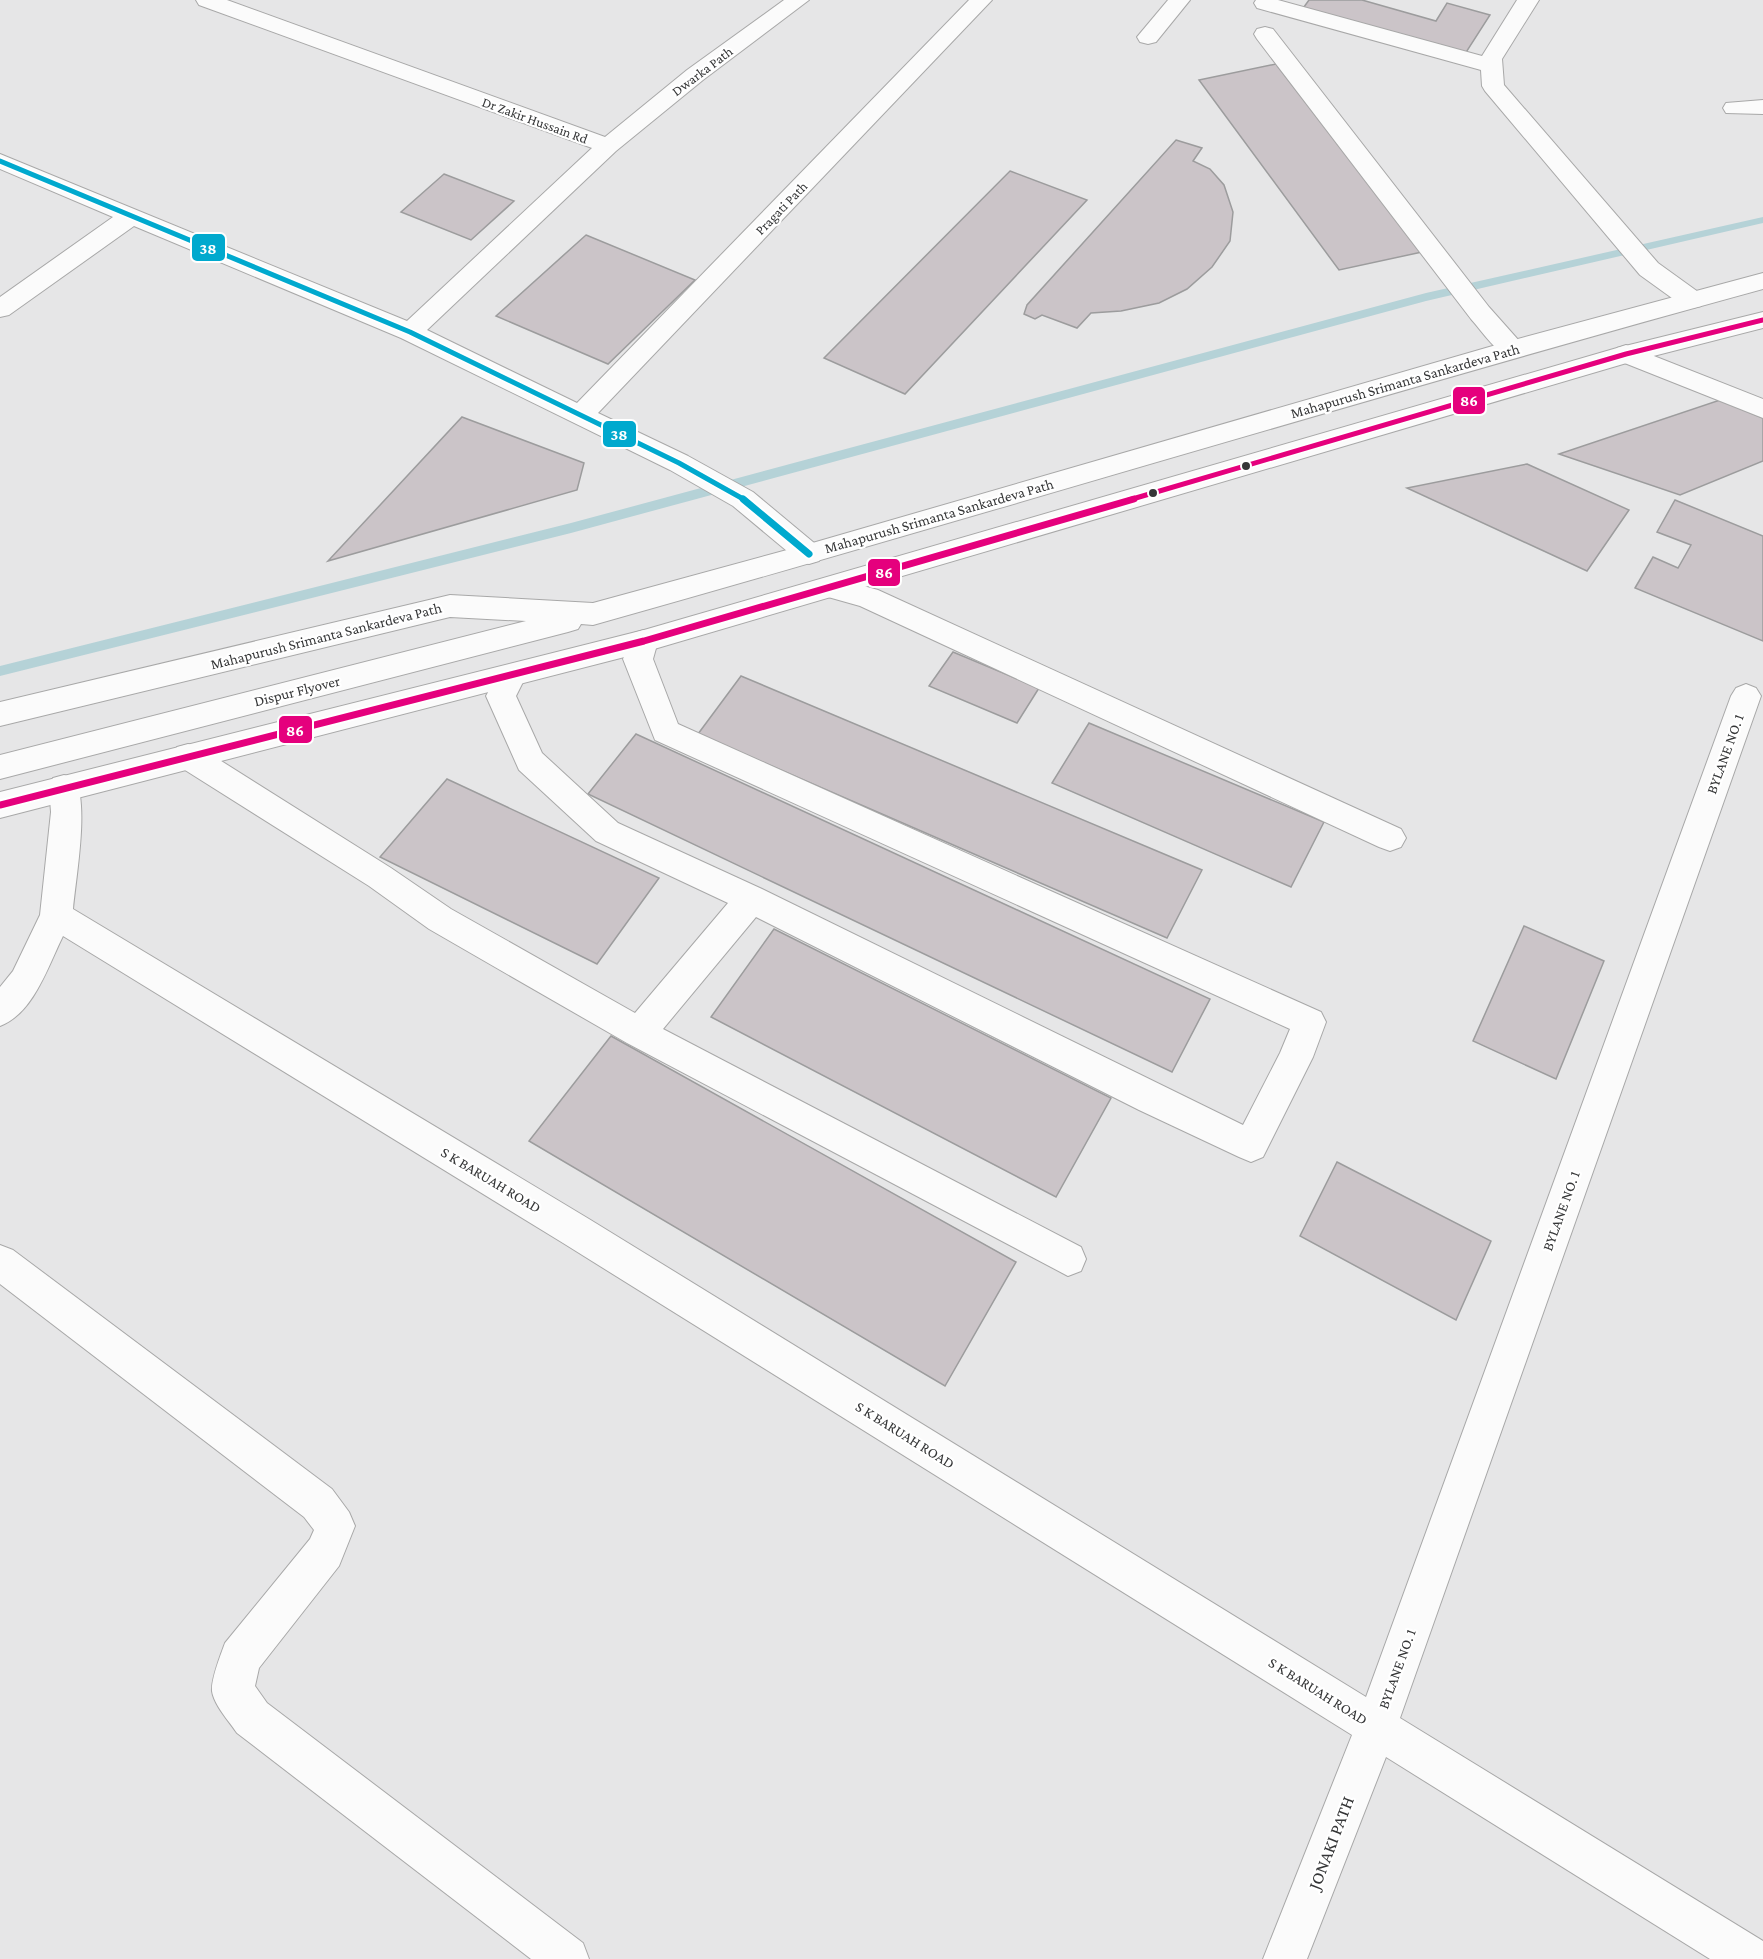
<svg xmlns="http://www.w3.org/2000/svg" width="1763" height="1959" font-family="'Crimson Pro',serif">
<rect width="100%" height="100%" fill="#e6e6e7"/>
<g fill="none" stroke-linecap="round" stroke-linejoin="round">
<path fill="#b5d2d7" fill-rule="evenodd" d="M1763 217V223L1426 301 571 533 0 676V666L571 523 1426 293Z"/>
</g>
<g fill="#cbc4c8" stroke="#9c9c9d" stroke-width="1.5">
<path d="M1309 0H1362L1436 21 1447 3 1490 15 1465 54 1301 11Z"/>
<path d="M1276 64 1422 252 1339 270 1199 80Z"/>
<path d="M1176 140 1202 148 1193 161 1210 169 1224 185 1233 212 1230 241 1212 267 1187 289 1159 303 1121 311 1091 313 1077 328 1042 315 1035 319 1024 314 1027 305Z"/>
<path d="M1010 171 1087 200 905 394 824 358Z"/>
<path d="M444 174 514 201 471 240 401 212Z"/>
<path d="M586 235 695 280 608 364 496 316Z"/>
<path d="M1720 400 1763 418V461L1680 495 1559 454Z"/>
<path d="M462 417 584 463 577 490 328 561Z"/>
<path d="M1527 464 1629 510 1587 571 1407 488Z"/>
<path d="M1675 500 1763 536V641L1635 588 1653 557 1678 568 1691 545 1657 532Z"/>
<path d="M953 652 1039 688 1017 723 929 686Z"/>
<path d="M741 676 1202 870 1167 938 698 734Z"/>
<path d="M1089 723 1324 822 1291 887 1052 783Z"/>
<path d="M636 734 1210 999 1172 1072 588 794Z"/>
<path d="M447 779 659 878 597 964 380 857Z"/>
<path d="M1524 926 1604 961 1556 1079 1473 1041Z"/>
<path d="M774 929 1111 1098 1056 1197 711 1017Z"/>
<path d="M611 1036 1016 1262 945 1386 529 1141Z"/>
<path d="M1337 1162 1491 1241 1456 1320 1300 1236Z"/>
</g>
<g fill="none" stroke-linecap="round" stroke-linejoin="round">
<g stroke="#a8a8a8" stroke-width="2">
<g id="minor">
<path d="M196 0H227L605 137 687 70 784 0H809L703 80 616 151 427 330 577 403 969 0H992L598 413 688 456 753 492 819 547 823 554 819 561 809 564 799 561 733 506 670 470 401 338 134 226 9 315 0 317V297L113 217 0 169V154L407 321 592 148 199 5Z"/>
<path d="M1168 0H1190L1156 42 1148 44 1140 42 1137 37Z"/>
<path d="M1256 0H1278L1482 56 1517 0H1539L1502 59 1504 85 1658 263 1701 294 1704 300 1701 306 1692 308 1683 306 1640 275 1485 91 1482 86 1481 70 1257 8 1254 3Z"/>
<path d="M1265 27 1273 29 1489 307 1521 343 1525 349 1521 355C1499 361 1485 334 1471 319L1257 39 1254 34 1257 29Z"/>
<path d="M1763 100V114L1726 113 1723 108 1726 103Z"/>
<path d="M1626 345 1763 399V418L1617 360 1613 354 1617 348Z"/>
<path d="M831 577 878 590 1401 829 1406 838 1401 847 1390 851 1379 847 860 606 821 595 817 588 821 581Z"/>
<path d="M644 630 654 633 658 641 653 659 678 724 1321 1012 1326 1022 1313 1057 1263 1157 1251 1162 1239 1157 1139 1110 756 917 663 1029 1081 1247 1086 1259 1081 1271 1068 1276 627 1043 429 929 369 886 177 765 173 756 177 747 188 744 199 747 391 868 451 909 635 1013 728 903 596 841 519 770 486 696 501 668 511 665 521 668 526 676 516 696 542 753 618 823 762 889 1243 1125 1280 1053 1290 1029 655 740 623 659 634 633Z"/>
<path d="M1746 684 1756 688 1761 696 1400 1718 1763 1941V1959H1710L1386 1757 1307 1959H1263L1352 1735 563 1243 63 936C48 966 34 1013 0 1026V987L13 971 40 915 51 812 49 787 53 778 64 775 75 778C89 806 76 876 73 909L589 1219 1366 1697 1731 696 1736 688Z"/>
<path d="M0 1245 13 1250 332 1489 349 1512 355 1526 339 1566 259 1668 255 1686 267 1703 583 1943 589 1959H531L237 1733C229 1721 214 1705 212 1691 211 1679 221 1654 225 1643L310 1539 314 1530 304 1517 0 1284Z"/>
</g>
</g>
<g stroke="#a8a8a8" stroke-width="2">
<g id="major">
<path d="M1763 273V289C1372 396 984 515 593 625L581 624 578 629 568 632 0 779V755L526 621 450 617 0 726V702L450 595 593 603 809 544 1503 343Z"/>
<path d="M1763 312V328L1630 362 644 652 0 818V792L644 630 1617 348Z"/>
</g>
</g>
<use href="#minor" fill="#fbfbfb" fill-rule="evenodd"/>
<use href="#major" fill="#fbfbfb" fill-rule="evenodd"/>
<g stroke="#fff" stroke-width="8">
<path id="bus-1-far1" d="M1129 500 1626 354 1763 320"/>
</g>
<g stroke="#fff" stroke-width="11">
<path id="bus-1" d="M0 805 644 641 1134 499"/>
</g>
<g stroke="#fff" stroke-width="8">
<path id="bus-2-far1" d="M0 161 410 332 679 463 745 500"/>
</g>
<g stroke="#fff" stroke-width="11">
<path id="bus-2" d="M743 499 809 554"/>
</g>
<use href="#bus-1-far1" stroke="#e5007d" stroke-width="5"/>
<use href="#bus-1" stroke="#e5007d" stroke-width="7"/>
<use href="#bus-2-far1" stroke="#00a9ce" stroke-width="5"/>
<use href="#bus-2" stroke="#00a9ce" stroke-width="7"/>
</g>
<g fill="#353637" stroke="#fff" stroke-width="2">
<circle cx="1246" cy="466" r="5"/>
<circle cx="1153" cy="493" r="5"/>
</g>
<g text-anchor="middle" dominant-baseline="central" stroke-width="4.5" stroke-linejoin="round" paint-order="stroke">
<g font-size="14" fill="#353637" stroke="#fff">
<text transform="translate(702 71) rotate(-37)">Dwarka Path</text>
<text transform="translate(535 120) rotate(20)">Dr Zakir Hussain Rd</text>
<text transform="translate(781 208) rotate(-46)">Pragati Path</text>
</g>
<g font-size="15" fill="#353637" stroke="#fff">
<text transform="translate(1405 381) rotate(-16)">Mahapurush Srimanta Sankardeva Path</text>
<text transform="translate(939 516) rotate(-16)">Mahapurush Srimanta Sankardeva Path</text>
<text transform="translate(326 636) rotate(-14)">Mahapurush Srimanta Sankardeva Path</text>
<text transform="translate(297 691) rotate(-14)">Dispur Flyover</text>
<text transform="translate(1725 754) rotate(-70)">BYLANE NO. 1</text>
<text transform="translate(491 1180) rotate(31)">S K BARUAH ROAD</text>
<text transform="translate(1561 1211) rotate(-70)">BYLANE NO. 1</text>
<text transform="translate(905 1435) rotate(32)">S K BARUAH ROAD</text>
<text transform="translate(1397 1669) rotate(-70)">BYLANE NO. 1</text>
<text transform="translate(1318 1691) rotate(32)">S K BARUAH ROAD</text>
</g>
<g font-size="18" fill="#353637" stroke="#fff">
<text transform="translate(1331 1843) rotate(-69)">JONAKI PATH</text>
</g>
</g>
<g stroke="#fff" stroke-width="2">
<rect x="191" y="233" width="35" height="29" rx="6" fill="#00a9ce"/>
<rect x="1452" y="386" width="34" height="29" rx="6" fill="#e5007d"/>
<rect x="602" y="420" width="35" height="28" rx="6" fill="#00a9ce"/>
<rect x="867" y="558" width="34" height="29" rx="6" fill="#e5007d"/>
<rect x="278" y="715" width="35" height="29" rx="6" fill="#e5007d"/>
</g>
<g font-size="16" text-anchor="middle" font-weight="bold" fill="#fff">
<text x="208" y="254">38</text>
<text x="1469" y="406">86</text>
<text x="619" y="440">38</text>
<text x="884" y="578">86</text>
<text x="295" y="736">86</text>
</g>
</svg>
